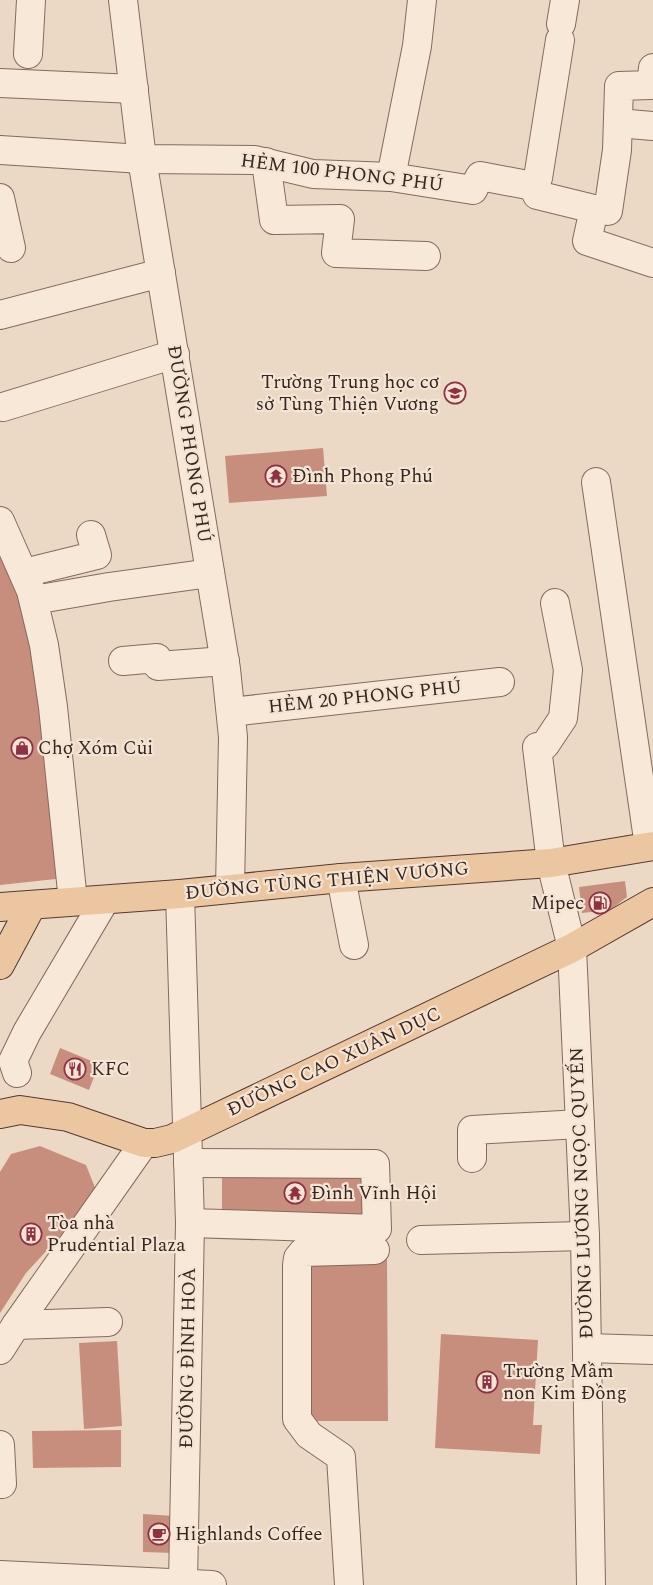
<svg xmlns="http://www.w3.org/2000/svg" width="653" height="1585" font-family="Spectral,serif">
<rect width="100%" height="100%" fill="#ebd9c5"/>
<g fill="#c78e7e">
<path d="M323 448 327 496 229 503 225 456Z"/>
<path d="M0 551 31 616 56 879 0 885Z"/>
<path d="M625 881 627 897 610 910 582 913 579 887Z"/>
<path d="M60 1048 99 1064 89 1090 50 1074Z"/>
<path d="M40 1146 86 1165 98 1195 26 1273 0 1313V1172L11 1154Z"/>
<path d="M369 1168V1218L222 1219V1169Z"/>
<path d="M311 1258 387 1259 388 1421H312Z"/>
<path d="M441 1334 538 1340 533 1425H542L540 1454 435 1448Z"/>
<path d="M117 1341 122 1426 84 1429 79 1343Z"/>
<path d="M121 1430V1467L33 1468 32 1431Z"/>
<path d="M143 1514 174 1516 175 1553 143 1552Z"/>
</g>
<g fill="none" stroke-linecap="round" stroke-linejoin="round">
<g stroke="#856a5c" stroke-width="30">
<g id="minor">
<path d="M123 0 142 159 226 669 233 737 230 889"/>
<path d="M561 24 565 0"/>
<path d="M28 54 31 0"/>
<path d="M653 68 651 85 619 86 617 150 608 211 594 209 587 241 653 263"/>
<path d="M0 83 134 89"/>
<path d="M618 123 653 126"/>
<path d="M0 150 142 159 255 160 313 174 391 177 473 190 480 176 533 186 538 178 560 40"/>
<path d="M266 162 274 220 340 219 336 253 426 256"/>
<path d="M391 177 417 46 422 0"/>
<path d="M533 186 537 195 594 209"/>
<path d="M0 198 11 248"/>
<path d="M0 315 161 273"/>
<path d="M3 407 175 354"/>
<path d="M596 482 649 846"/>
<path d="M0 521 31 591 44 645 53 707 73 901"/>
<path d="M24 573 97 555 91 535"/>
<path d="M34 600 109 587 210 573"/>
<path d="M555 603 568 670 563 718 545 745 537 747 551 863 572 948 585 1236 591 1585"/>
<path d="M123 661 157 658 158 666 225 661"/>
<path d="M231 712 500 682"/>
<path d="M341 878 354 945"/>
<path d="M180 894 190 1223 183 1583"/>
<path d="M17 1073 13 1061 27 1032 105 900"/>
<path d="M472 1158V1130L580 1124"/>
<path d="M188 1163 375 1164 377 1229 190 1223"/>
<path d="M421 1240 585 1236"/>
<path d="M16 1325 108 1322"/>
<path d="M587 1348 653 1350"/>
<path d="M0 1350 16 1325 144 1143"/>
<path d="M0 1445 2 1484"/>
<path d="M0 1575 212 1585"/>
<path d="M349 1585 341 1457 309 1435 297 1419V1265L298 1258 303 1252 375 1250"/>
</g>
</g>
<g stroke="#533a30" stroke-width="30">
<g id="major">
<path d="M0 907 180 894 341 878 551 863 653 846"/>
<path d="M0 965 32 905"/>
<path d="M0 1114 20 1110 68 1117 144 1143H155L172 1139 572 948 653 902"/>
</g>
</g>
<use href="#minor" stroke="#f7e8d8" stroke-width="28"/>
<use href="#major" stroke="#ecc6a0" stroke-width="28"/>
</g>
<defs>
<g id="school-ring" transform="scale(1.125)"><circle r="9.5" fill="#f3e4d4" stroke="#903043" stroke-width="1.5"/><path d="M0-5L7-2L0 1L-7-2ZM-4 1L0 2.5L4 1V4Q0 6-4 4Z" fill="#903043"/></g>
<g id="temple-ring" transform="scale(1.125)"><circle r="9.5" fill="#f3e4d4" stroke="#903043" stroke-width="1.5"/><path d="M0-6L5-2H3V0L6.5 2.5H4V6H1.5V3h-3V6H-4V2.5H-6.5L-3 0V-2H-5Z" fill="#903043"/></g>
<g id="shop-ring" transform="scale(1.125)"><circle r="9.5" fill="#f3e4d4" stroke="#903043" stroke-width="1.5"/><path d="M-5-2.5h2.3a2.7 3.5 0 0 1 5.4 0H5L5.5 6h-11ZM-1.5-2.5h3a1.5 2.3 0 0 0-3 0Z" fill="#903043"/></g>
<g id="fuel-ring" transform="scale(1.125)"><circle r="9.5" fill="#f3e4d4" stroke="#903043" stroke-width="1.5"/><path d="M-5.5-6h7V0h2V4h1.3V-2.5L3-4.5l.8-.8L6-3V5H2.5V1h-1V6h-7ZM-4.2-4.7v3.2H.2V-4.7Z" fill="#903043"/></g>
<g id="restaurant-ring" transform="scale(1.125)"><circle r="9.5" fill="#f3e4d4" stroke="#903043" stroke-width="1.5"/><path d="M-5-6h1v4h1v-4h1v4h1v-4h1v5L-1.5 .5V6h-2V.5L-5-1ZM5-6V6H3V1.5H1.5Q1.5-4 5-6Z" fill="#903043"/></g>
<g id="building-ring" transform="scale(1.125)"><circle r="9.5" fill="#f3e4d4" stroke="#903043" stroke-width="1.5"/><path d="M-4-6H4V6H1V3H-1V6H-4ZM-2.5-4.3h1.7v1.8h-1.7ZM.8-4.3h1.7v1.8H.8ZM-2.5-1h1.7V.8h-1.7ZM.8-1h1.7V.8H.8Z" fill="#903043"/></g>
<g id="cafe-ring" transform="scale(1.125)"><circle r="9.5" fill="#f3e4d4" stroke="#903043" stroke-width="1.5"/><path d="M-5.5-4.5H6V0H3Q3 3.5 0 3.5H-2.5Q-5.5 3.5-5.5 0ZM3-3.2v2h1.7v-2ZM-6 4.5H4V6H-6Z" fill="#903043"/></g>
</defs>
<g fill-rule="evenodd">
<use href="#school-ring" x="455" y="393"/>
<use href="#temple-ring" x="276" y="476"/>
<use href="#shop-ring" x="22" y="748"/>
<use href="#fuel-ring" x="600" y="903"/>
<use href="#restaurant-ring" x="75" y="1069"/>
<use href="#temple-ring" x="295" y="1193"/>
<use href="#building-ring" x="31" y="1234"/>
<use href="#building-ring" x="487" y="1382"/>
<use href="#cafe-ring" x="159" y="1534"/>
</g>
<g text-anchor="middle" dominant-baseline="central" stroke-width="4.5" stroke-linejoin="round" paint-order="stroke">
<g font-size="19" fill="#36261f" stroke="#f3e4d4">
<text transform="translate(342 173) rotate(7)">HẺM 100 PHONG PHÚ</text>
<text transform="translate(189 444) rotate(81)">ĐƯỜNG PHONG PHÚ</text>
<text transform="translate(365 697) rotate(-6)">HẺM 20 PHONG PHÚ</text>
<text transform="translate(327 881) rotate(-5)">ĐƯỜNG TÙNG THIỆN VƯƠNG</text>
<text transform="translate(334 1062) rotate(-25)">ĐƯỜNG CAO XUÂN DỤC</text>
<text transform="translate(582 1193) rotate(-92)">ĐƯỜNG LƯƠNG NGỌC QUYẾN</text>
<text transform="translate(188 1358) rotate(-89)">ĐƯỜNG ĐÌNH HOÀ</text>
</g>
<g font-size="19" fill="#36261f" stroke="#f3e4d4" text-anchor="start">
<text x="439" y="382" text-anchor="end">Trường Trung học cơ<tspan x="439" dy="22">sở Tùng Thiện Vương</tspan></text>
<text x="292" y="476">Đình Phong Phú</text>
<text x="38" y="748">Chợ Xóm Củi</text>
<text x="584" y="903" text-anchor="end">Mipec</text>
<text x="91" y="1069">KFC</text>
<text x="311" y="1193">Đình Vĩnh Hội</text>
<text x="47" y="1223">Tòa nhà<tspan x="47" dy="22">Prudential Plaza</tspan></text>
<text x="503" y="1371">Trường Mầm<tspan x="503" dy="22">non Kim Đồng</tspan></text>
<text x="175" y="1534">Highlands Coffee</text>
</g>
</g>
</svg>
